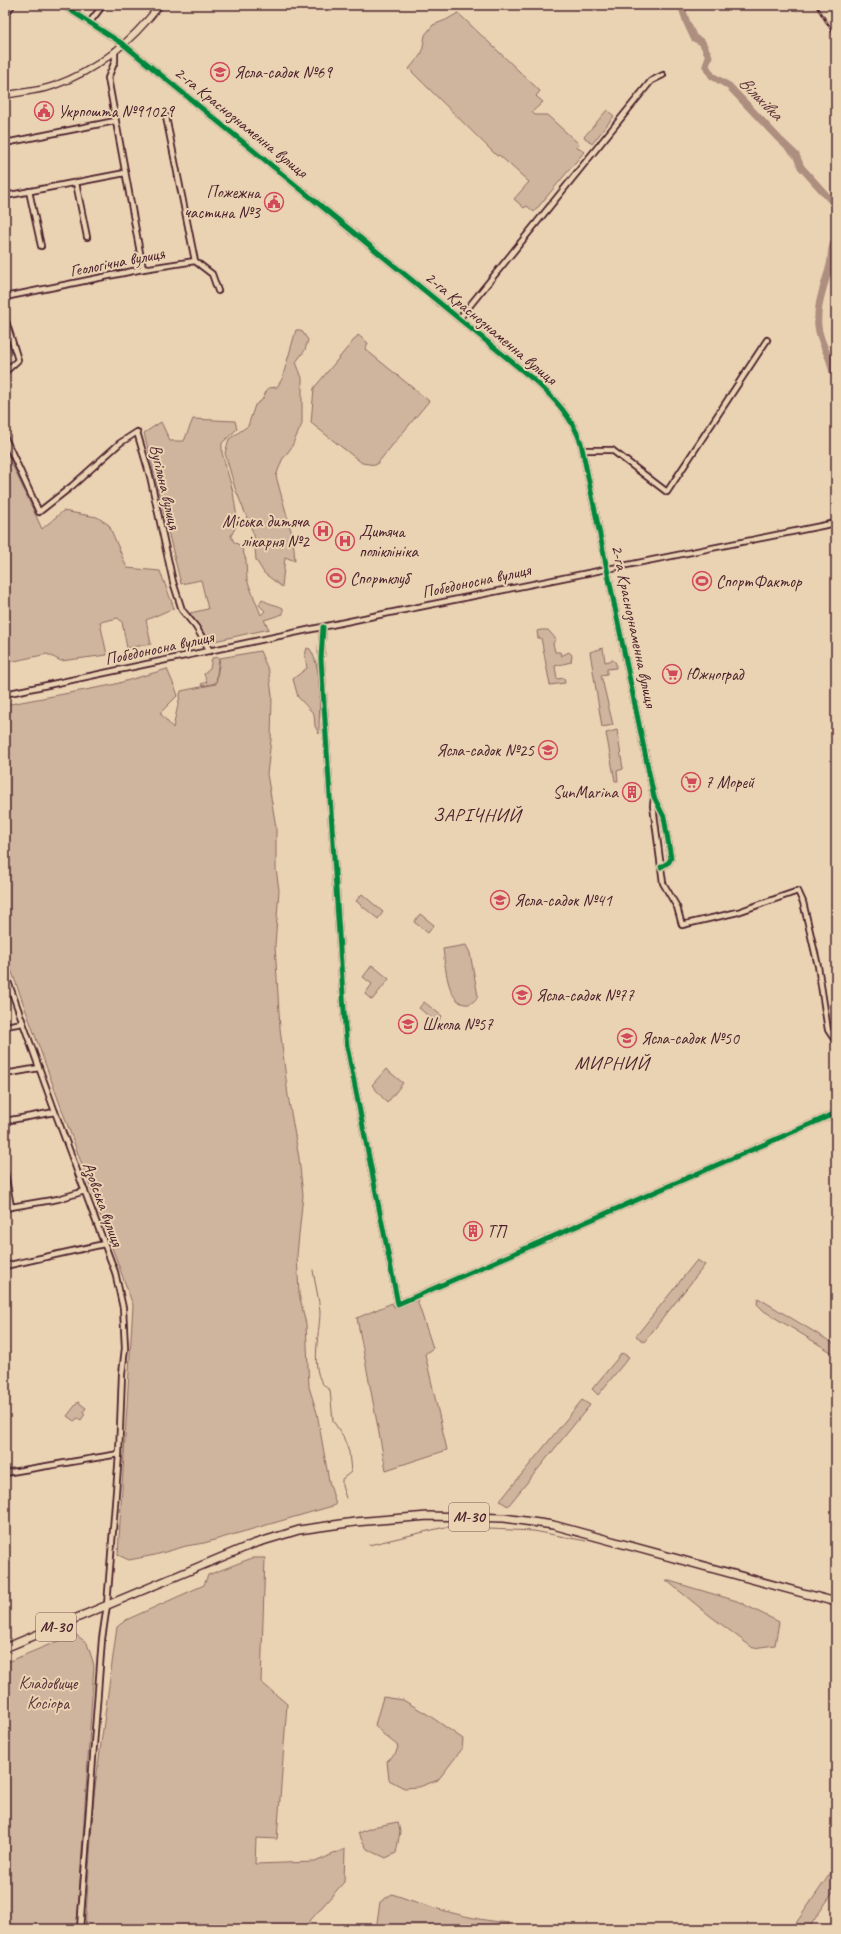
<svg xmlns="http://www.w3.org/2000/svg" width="841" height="1934" font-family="Caveat,sans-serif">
<rect width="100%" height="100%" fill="#ead3b3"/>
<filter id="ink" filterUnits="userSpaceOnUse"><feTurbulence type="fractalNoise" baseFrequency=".025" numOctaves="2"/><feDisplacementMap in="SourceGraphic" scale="8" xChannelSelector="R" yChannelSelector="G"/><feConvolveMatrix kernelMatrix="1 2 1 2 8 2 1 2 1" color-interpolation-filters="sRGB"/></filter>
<g filter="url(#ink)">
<g fill="#cfb59d" stroke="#8c6a64">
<path d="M458 13 540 91 536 96 543 102 532 112 535 115H547L579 144 577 147 584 152 534 212 527 206 524 208 514 199 529 182 499 155 497 156 409 69 422 53 425 35 433 25 446 20Z"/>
<path d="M607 110 614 116 592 144 584 137Z"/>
<path d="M296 330H301L308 340 305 350 296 362 302 378V424L291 448 282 460 276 476 293 538 295 561 285 557 282 587 264 573 256 560 254 535 235 488 225 453 229 439 248 426 255 405 262 400 268 388 277 387 282 379Z"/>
<path d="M358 335 368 343 365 349 429 401 376 465 362 463 311 423 314 388Z"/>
<path d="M193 419 235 421 237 429 222 443V453L233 492 237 518V524L231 536 234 542 241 546 246 560 247 580 261 615 265 611 259 605 262 599C269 605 276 604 283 608V614L264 620 269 629 210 642 190 613 208 609 201 580 181 584 144 433 161 422 170 441H184Z"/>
<path d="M5 449 42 529 63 511 97 517 109 525 127 568 160 571 174 608 146 620 151 644 127 648 122 622 118 618 100 622 107 655 61 661 47 654 5 663Z"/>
<path d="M541 630H548L556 639 553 643 555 652H560L561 656 569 652 572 655 571 662 555 666 557 679 564 678 565 683 550 685 541 638H538L537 631Z"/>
<path d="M307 648 310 649C323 669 319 710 319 734L315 726 314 714 298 697 293 679 307 668 305 655Z"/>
<path d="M603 648 605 662 613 660 616 663V668L607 669V674L601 675 613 725 602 727 590 652Z"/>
<path d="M260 651 269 672 272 696 271 740 267 774 276 827V869L279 890 275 945 280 1028 288 1096 299 1158 303 1195 297 1255 299 1294 306 1324 309 1387 317 1413 329 1481 336 1505 204 1543 186 1546 155 1555 129 1560 118 1555 133 1305 5 953V705L112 685 167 669 178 695 160 713 173 728 181 691 216 684 220 658Z"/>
<path d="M219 657 216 683 202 686 201 684 207 682 204 674 210 669 212 658Z"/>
<path d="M617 730 623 769 617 771 618 781H615L606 733Z"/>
<path d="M362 894 383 912 378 919 356 901Z"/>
<path d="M420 914 434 925 428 933 414 922Z"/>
<path d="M466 945 470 953 478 996C475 1001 471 1005 465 1004 447 1002 445 963 443 949Z"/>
<path d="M372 965 389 979 372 1000 365 994 372 984 363 977Z"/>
<path d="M424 1002 442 1016 437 1023 419 1008Z"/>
<path d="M386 1069 403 1083 387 1103 372 1085Z"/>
<path d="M697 1260 705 1265 644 1342 636 1336Z"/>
<path d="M758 1298 836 1345V1355L764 1311 757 1304Z"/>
<path d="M417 1300 433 1348 425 1354 447 1450 386 1470 357 1318 392 1303 394 1307Z"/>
<path d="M622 1353 629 1357 598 1395 592 1389Z"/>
<path d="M582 1400 590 1405 508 1506 500 1501Z"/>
<path d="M78 1402 86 1408 83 1412 85 1414 81 1420 78 1418 74 1421 67 1416Z"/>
<path d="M252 1558H265L261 1682 287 1704 277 1839 256 1838 255 1864 315 1862 345 1849 344 1882 308 1923 307 1929H85L94 1795 117 1627 126 1620 204 1585 208 1575Z"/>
<path d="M666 1580 737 1601 779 1622 775 1645 753 1648 709 1615Z"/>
<path d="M75 1634 87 1643 94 1665 77 1929H5V1663Z"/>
<path d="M383 1697 403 1700 427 1714 463 1739 462 1749 438 1780 419 1787 404 1788 389 1780 387 1761 396 1753 398 1746 383 1734 375 1725Z"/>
<path d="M398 1822 400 1832 396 1853 386 1858 367 1849 358 1833 377 1826Z"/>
<path d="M836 1865V1888L808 1929H792Z"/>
<path d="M392 1894C430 1907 469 1920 509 1923L505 1929H376L380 1902Z"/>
</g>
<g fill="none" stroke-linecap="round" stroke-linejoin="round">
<g stroke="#85625d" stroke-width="1">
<path d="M313 1270C315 1284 319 1298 320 1312 320 1334 307 1378 330 1390L333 1421 343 1436 349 1452 351 1472 342 1479V1486L346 1498"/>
<path d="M369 1545 445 1527 534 1531 586 1541"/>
</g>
<g stroke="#ad8e7f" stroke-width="7">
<path d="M681 5 687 23 694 38 702 42 709 56 706 66 712 76 729 86 779 139 796 155 801 167 836 206"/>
<path d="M836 238C830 247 832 255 830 265 825 284 816 305 818 326 819 338 826 350 830 361 832 368 831 371 836 378"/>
</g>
<g stroke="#4a1f2b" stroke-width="8">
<g id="minor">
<path d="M62 5 123 44 534 380C554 398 572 417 581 443L654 797 664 817 671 858 669 862 661 867"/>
<path d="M5 16 12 5"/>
<path d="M90 22 103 5"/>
<path d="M115 51V61L108 78 143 269"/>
<path d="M166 117 195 261"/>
<path d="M5 143 115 121"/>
<path d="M76 183 87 237"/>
<path d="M29 191 41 246"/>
<path d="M5 196 125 173"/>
<path d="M5 297 143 269 195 261 212 274 218 291"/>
<path d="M5 318 18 360 5 372"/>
<path d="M459 319 651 81 663 75"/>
<path d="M5 438 39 512 72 486 120 443 137 432 150 476 173 582 182 610 196 627 210 651"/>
<path d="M583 450H612L667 492 767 340"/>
<path d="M323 627 321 659 345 1026 347 1046 398 1304 836 1113"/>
<path d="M5 694 369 617 836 523"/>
<path d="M654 797 653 806 663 883 677 907 682 925 738 912 798 891 803 902 818 966 828 1030 836 1042"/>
<path d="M5 973 55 1112 115 1272 123 1308 125 1348 122 1374 119 1454 107 1605 102 1639 80 1929"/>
<path d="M5 1026 23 1023"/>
<path d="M5 1074 39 1068"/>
<path d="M5 1121 55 1112"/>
<path d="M5 1173 11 1207"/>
<path d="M5 1208 58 1199 85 1191"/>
<path d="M5 1266 104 1244"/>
<path d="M5 1473 119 1454"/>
</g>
</g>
<g stroke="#4a1f2b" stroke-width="8">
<path id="major" d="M5 95C21 92 39 91 53 86 98 70 131 42 160 5"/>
</g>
<g stroke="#4a1f2b" stroke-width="10">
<path id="highway" d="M5 1648 253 1544 299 1530 355 1522 428 1516 504 1518 553 1525 836 1602"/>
</g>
<use href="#minor" stroke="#ead3b3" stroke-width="4.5"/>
<use href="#major" stroke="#ead3b3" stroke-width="5.5"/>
<use href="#highway" stroke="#ead3b3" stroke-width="7"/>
<g stroke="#4a1f2b" stroke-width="2.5">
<path id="rail" d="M816 5 836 37"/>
</g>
<use href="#rail" stroke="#ead3b3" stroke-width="1" stroke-dasharray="3" stroke-linecap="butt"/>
<g stroke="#ead3b3" stroke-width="8">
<g id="cycleway">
<path d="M62 5 123 44 534 380C554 398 572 417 581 443L654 797 664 817 671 858 669 862 661 867"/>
<path d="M323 627 321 659 345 1026 347 1046 398 1304 836 1113"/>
</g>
</g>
<use href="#cycleway" stroke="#00873e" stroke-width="5"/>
</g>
</g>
<defs>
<g id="school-ring" transform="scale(1)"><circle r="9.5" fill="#ead3b3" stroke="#d1495b" stroke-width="1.5"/><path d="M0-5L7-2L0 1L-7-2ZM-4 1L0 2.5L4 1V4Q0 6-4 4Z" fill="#d1495b"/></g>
<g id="civic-ring" transform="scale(1)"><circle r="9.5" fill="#ead3b3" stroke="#d1495b" stroke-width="1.5"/><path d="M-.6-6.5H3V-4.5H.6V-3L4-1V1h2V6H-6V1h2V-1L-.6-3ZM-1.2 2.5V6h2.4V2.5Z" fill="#d1495b"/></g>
<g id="hospital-ring" transform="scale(1)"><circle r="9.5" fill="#ead3b3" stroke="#d1495b" stroke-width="1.5"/><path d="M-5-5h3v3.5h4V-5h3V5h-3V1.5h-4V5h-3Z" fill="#d1495b"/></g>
<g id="stadium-ring" transform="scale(1)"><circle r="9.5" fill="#ead3b3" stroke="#d1495b" stroke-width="1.5"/><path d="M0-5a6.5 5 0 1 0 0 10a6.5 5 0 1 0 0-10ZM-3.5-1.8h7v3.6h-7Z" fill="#d1495b"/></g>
<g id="supermarket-ring" transform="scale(1)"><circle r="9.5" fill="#ead3b3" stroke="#d1495b" stroke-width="1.5"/><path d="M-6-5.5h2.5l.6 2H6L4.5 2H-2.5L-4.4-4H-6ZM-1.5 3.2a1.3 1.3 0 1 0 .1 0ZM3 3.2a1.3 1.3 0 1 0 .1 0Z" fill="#d1495b"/></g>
<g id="building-ring" transform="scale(1)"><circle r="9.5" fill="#ead3b3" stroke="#d1495b" stroke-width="1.5"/><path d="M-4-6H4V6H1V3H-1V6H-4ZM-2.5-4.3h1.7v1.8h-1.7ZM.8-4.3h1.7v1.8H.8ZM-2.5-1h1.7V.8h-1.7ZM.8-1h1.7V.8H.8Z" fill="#d1495b"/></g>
</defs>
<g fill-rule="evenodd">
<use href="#school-ring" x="220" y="72"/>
<use href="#civic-ring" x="44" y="111"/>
<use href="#civic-ring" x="274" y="202"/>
<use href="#hospital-ring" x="323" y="531"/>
<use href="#hospital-ring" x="345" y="541"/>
<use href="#stadium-ring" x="336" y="578"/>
<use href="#stadium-ring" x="702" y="581"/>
<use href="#supermarket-ring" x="672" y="674"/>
<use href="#school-ring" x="548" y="750"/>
<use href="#supermarket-ring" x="691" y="782"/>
<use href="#building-ring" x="632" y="792"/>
<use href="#school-ring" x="500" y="900"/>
<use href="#school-ring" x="522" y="995"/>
<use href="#school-ring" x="408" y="1024"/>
<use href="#school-ring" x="627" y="1038"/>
<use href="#building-ring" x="473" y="1231"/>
</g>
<g text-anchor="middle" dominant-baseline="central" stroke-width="4" stroke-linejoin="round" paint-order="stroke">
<g fill="#ead3b3" stroke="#7a5554" stroke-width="1">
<rect x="449" y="1503" width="40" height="28" rx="3"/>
<rect x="36" y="1613" width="40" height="28" rx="3"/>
</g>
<g font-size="16" font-weight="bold" fill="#4a1f2b">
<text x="469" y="1517">М-30</text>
<text x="56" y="1627">М-30</text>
</g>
<g font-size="17" fill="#4a1f2b" stroke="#ead3b3" text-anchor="start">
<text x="234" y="72">Ясла-садок №69</text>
<text x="58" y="111">Укрпошта №91029</text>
<text x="260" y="192" text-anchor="end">Пожежна<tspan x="260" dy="20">частина №3</tspan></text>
<text x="309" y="521" text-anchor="end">Міська дитяча<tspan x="309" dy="20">лікарня №2</tspan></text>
<text x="359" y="531">Дитяча<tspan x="359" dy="20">поліклініка</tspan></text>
<text x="350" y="578">Спортклуб</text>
<text x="716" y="581">СпортФактор</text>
<text x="686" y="674">Южноград</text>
<text x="534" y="750" text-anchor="end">Ясла-садок №25</text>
<text x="705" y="782">7 Морей</text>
<text x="618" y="792" text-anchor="end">SunMarina</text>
<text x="514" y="900">Ясла-садок №41</text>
<text x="536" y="995">Ясла-садок №77</text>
<text x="422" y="1024">Школа №57</text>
<text x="641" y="1038">Ясла-садок №50</text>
<text x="487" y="1231">ТП</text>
</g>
<g font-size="17" fill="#4a1f2b" stroke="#ead3b3">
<text transform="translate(241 122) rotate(39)">2-га Краснознаменна вулиця</text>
<text transform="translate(117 262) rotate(-11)">Геологічна вулиця</text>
<text transform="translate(491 328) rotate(40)">2-га Краснознаменна вулиця</text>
<text transform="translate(165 487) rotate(77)">Вугільна вулиця</text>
<text transform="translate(476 581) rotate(-12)">Победоносна вулиця</text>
<text transform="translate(634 626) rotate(78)">2-га Краснознаменна вулиця</text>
<text transform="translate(159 648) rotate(-12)">Победоносна вулиця</text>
<text transform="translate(103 1204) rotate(70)">Азовська вулиця</text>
</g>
<g font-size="17" fill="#5e363c" stroke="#ead3b3">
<text x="48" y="1683">Кладовище<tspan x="48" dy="20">Косіора</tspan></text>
</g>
<g font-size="18" font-style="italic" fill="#5e353c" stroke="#ead3b3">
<text transform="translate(761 98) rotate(45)">Вільхівка</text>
</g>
<g font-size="19" letter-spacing="1" fill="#4a1f2b" stroke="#ead3b3">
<text x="477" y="815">ЗАРІЧНИЙ</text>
<text x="612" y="1063">МИРНИЙ</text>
</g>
</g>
<rect width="841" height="1934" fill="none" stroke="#ead3b3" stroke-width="20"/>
<rect x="10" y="10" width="821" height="1914" fill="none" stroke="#4a1f2b" stroke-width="1.5" filter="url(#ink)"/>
</svg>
